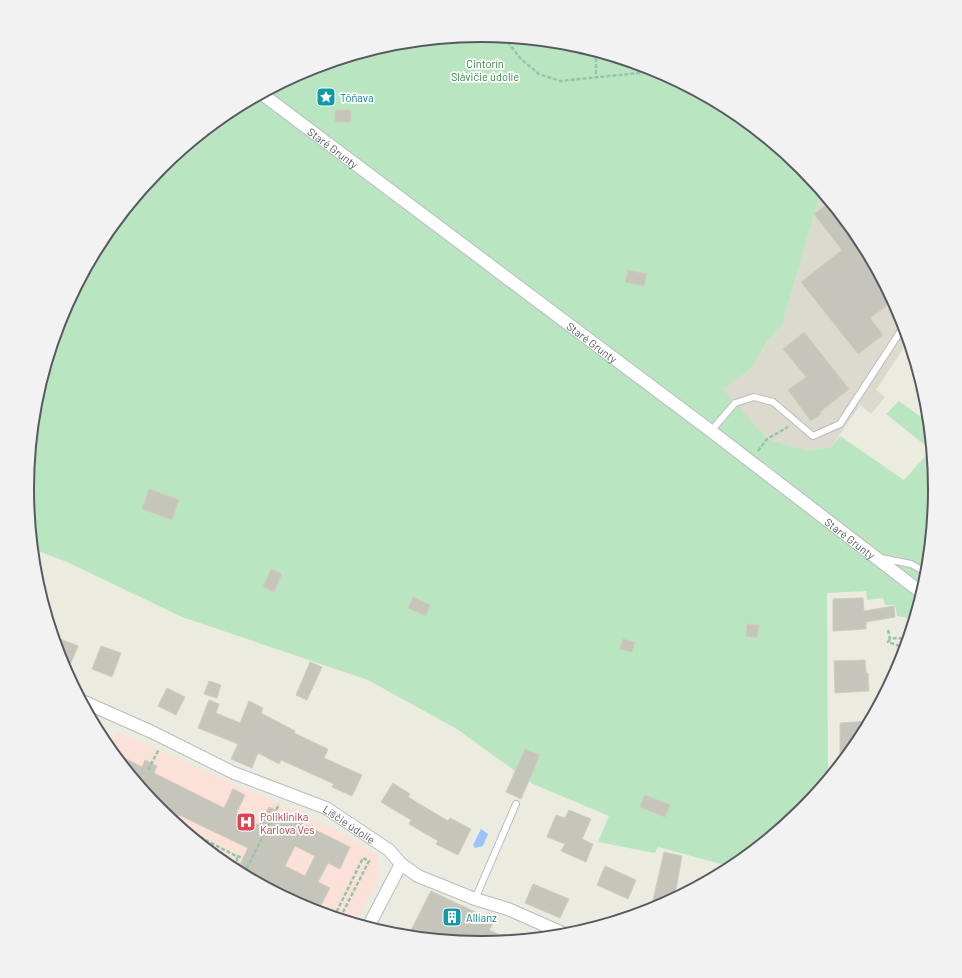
<svg xmlns="http://www.w3.org/2000/svg" width="962" height="978" font-family="Barlow,sans-serif">
<rect width="100%" height="100%" fill="#ecebdf"/>
<path fill="#dcdace" d="M821 191 859 237 901 315 908 341 876 390 885 397 871 414 860 405 831 447 808 451 767 439 722 389 751 369 768 340 782 325Z"/>
<path fill="#fbe1d8" d="M118 731 236 786 285 806 343 834 374 854 378 860 380 874 356 923 307 908 229 866 160 810 109 748Z"/>
<g fill="#bae5c1">
<path d="M481 35 570 44 655 70 733 112 802 168 821 191 782 325 768 340 751 369 723 389 767 439 808 451 831 447 840 436 904 480 931 450 886 414 899 401 928 422 935 489 926 578 920 598 914 601C917 608 917 612 913 619L897 616 895 605H885L883 598 867 600 866 591 827 593 828 779 802 810 732 867 658 847 655 853 598 842 609 816 533 784 457 729 368 680 182 617 67 562 33 549 27 489 36 400 62 315 104 237 160 168 229 111 307 69 393 44Z"/>
<path d="M398 927H402L410 931 408 936 392 934Z"/>
</g>
<path fill="#9bc3ff" d="M481 829 488 834 483 846 475 848 473 845Z"/>
<g fill="#c6c5bc" stroke="#d0cdbd" fill-rule="evenodd">
<rect x="335" y="110" width="16" height="12"/>
<path d="M830 202 859 237 893 301 870 318 883 335 858 354 801 282 842 250 814 214Z"/>
<path d="M628 270 647 274 644 286 625 282Z"/>
<path d="M804 332 849 389 820 412 821 414 811 421 788 390 806 377 783 349Z"/>
<path d="M149 489 179 500 172 520 142 509Z"/>
<path d="M271 569 282 574 274 592 263 587Z"/>
<path d="M413 597 430 605 426 616 408 608Z"/>
<path d="M863 598 864 611 894 606 895 617 866 622V629L833 631V599Z"/>
<path d="M747 624 759 625 757 638 746 636Z"/>
<path d="M60 639 78 646 71 663 60 659 57 647Z"/>
<path d="M623 639 635 642 632 652 620 649Z"/>
<path d="M101 646 121 653 112 677 92 669Z"/>
<path d="M865 660 866 673H868L869 691 835 693 834 661Z"/>
<path d="M310 662 322 667 307 700 296 695Z"/>
<path d="M209 681 221 685 217 698 204 694Z"/>
<path d="M167 688 185 697 176 715 158 706Z"/>
<path d="M209 700 219 704 216 713 240 723 249 701 263 708 261 713 295 731 294 733 328 749 324 758 362 775 352 796 332 787 334 784 281 760 279 764 258 753 252 768 231 759 238 744 198 728Z"/>
<path d="M869 721 858 741 848 754 840 755V723Z"/>
<path d="M525 749 540 755 521 799 506 792Z"/>
<path d="M113 752 142 767 145 760 157 766 154 773 224 808 233 789 245 795 236 814 259 825 269 807 350 847 340 869 328 863 318 882 330 888 319 909 239 867 248 848 179 815 175 822 160 810ZM295 846 315 856 305 876 285 866Z"/>
<path d="M393 783 410 794 408 797 448 821 450 818 471 829 458 855 436 844 438 841 409 824 411 820 381 802Z"/>
<path d="M645 795 670 805 665 817 640 807Z"/>
<path d="M569 810 591 819 582 839 593 844 586 862 561 851 565 844 547 837 556 815 565 818Z"/>
<path d="M664 852 682 856 677 884 673 898 651 909Z"/>
<path d="M605 866 636 880 628 899 597 885Z"/>
<path d="M533 884 569 899 560 918 525 903Z"/>
<path d="M431 891 492 920 494 922 489 930 510 940 481 943 408 936Z"/>
</g>
<g fill="none" stroke-linecap="round" stroke-linejoin="round">
<g stroke="#babbc1" stroke-width="8">
<g id="service">
<path d="M711 431 735 403 754 397 773 402 813 436 840 424 904 326"/>
<path d="M881 558 911 564 927 573"/>
<path d="M475 899 516 804"/>
</g>
</g>
<g stroke="#babbc1" stroke-width="14">
<g id="minor">
<path id="s1" d="M262 94 711 431 922 593"/>
<path id="s2" d="M82 701 152 732 234 773 326 808 389 850 401 864 418 876 475 899 508 909 567 935"/>
<path d="M368 927 401 864"/>
</g>
</g>
<g stroke="#93c6a9" stroke-width="2.5" stroke-dasharray="4 2" stroke-linecap="butt">
<path d="M504 37 521 59 539 74 560 81 658 71"/>
<path d="M596 52V77"/>
<path d="M758 451 767 439 788 427"/>
<path d="M888 630 890 639 896 638 908 639"/>
<path d="M890 639 888 642 905 648"/>
<path d="M148 770 159 749"/>
<path d="M189 834 198 836"/>
<path d="M196 839 198 836 236 856 241 873"/>
<path d="M237 856 243 858"/>
<path d="M244 874 279 804"/>
<path d="M334 917 363 858 369 861 340 918"/>
</g>
<use href="#service" stroke="#fff" stroke-width="6"/>
<use href="#minor" stroke="#fff" stroke-width="12"/>
</g>
<defs>
<g id="sight-square" transform="scale(1)"><rect x="-9" y="-9" width="18" height="18" rx="4" fill="#0f9aa8" stroke="#fff"/><path d="M0-6L1.8-2.2L6-1.7L2.9 1.2L3.7 5.4L0 3.3L-3.7 5.4L-2.9 1.2L-6-1.7L-1.8-2.2Z" fill="#fff"/></g>
<g id="hospital-square" transform="scale(1)"><rect x="-9" y="-9" width="18" height="18" rx="4" fill="#e0444e" stroke="#fff"/><path d="M-5-5h3v3.5h4V-5h3V5h-3V1.5h-4V5h-3Z" fill="#fff"/></g>
<g id="building-square" transform="scale(1)"><rect x="-9" y="-9" width="18" height="18" rx="4" fill="#0f9aa8" stroke="#fff"/><path d="M-4-6H4V6H1V3H-1V6H-4ZM-2.5-4.3h1.7v1.8h-1.7ZM.8-4.3h1.7v1.8H.8ZM-2.5-1h1.7V.8h-1.7ZM.8-1h1.7V.8H.8Z" fill="#fff"/></g>
</defs>
<g fill-rule="evenodd">
<use href="#sight-square" x="326" y="97"/>
<use href="#hospital-square" x="246" y="822"/>
<use href="#building-square" x="452" y="917"/>
</g>
<g text-anchor="middle" dominant-baseline="central" stroke-width="3.5" stroke-linejoin="round" paint-order="stroke">
<g font-size="11" fill="#328544" stroke="#fff">
<text x="485" y="63">Cintorín<tspan x="485" dy="13">Slávičie údolie</tspan></text>
</g>
<g font-size="11" fill="#0d838f" stroke="#fff" text-anchor="start">
<text x="340" y="97">Tôňava</text>
<text x="466" y="917">Allianz</text>
</g>
<g font-size="11" fill="#585a61" stroke="#fff">
<text stroke="none"><textPath href="#s1" startOffset="89">Staré Grunty</textPath></text>
<text stroke="none"><textPath href="#s1" startOffset="413">Staré Grunty</textPath></text>
<text stroke="none"><textPath href="#s1" startOffset="737">Staré Grunty</textPath></text>
<text stroke="none"><textPath href="#s2" startOffset="295">Líščie údolie</textPath></text>
</g>
<g font-size="11" fill="#be3a42" stroke="#fff" text-anchor="start">
<text x="260" y="816">Poliklinika<tspan x="260" dy="13">Karlova Ves</tspan></text>
</g>
</g>
<path d="M0 0H962V978H0ZM34 489a447 447 0 1 1 894 0a447 447 0 1 1-894 0Z" fill="#f2f2f2" fill-rule="evenodd"/>
<path fill="none" stroke="#585a61" stroke-width="2" d="M34 489a447 447 0 1 1 894 0a447 447 0 1 1-894 0Z"/>
</svg>
